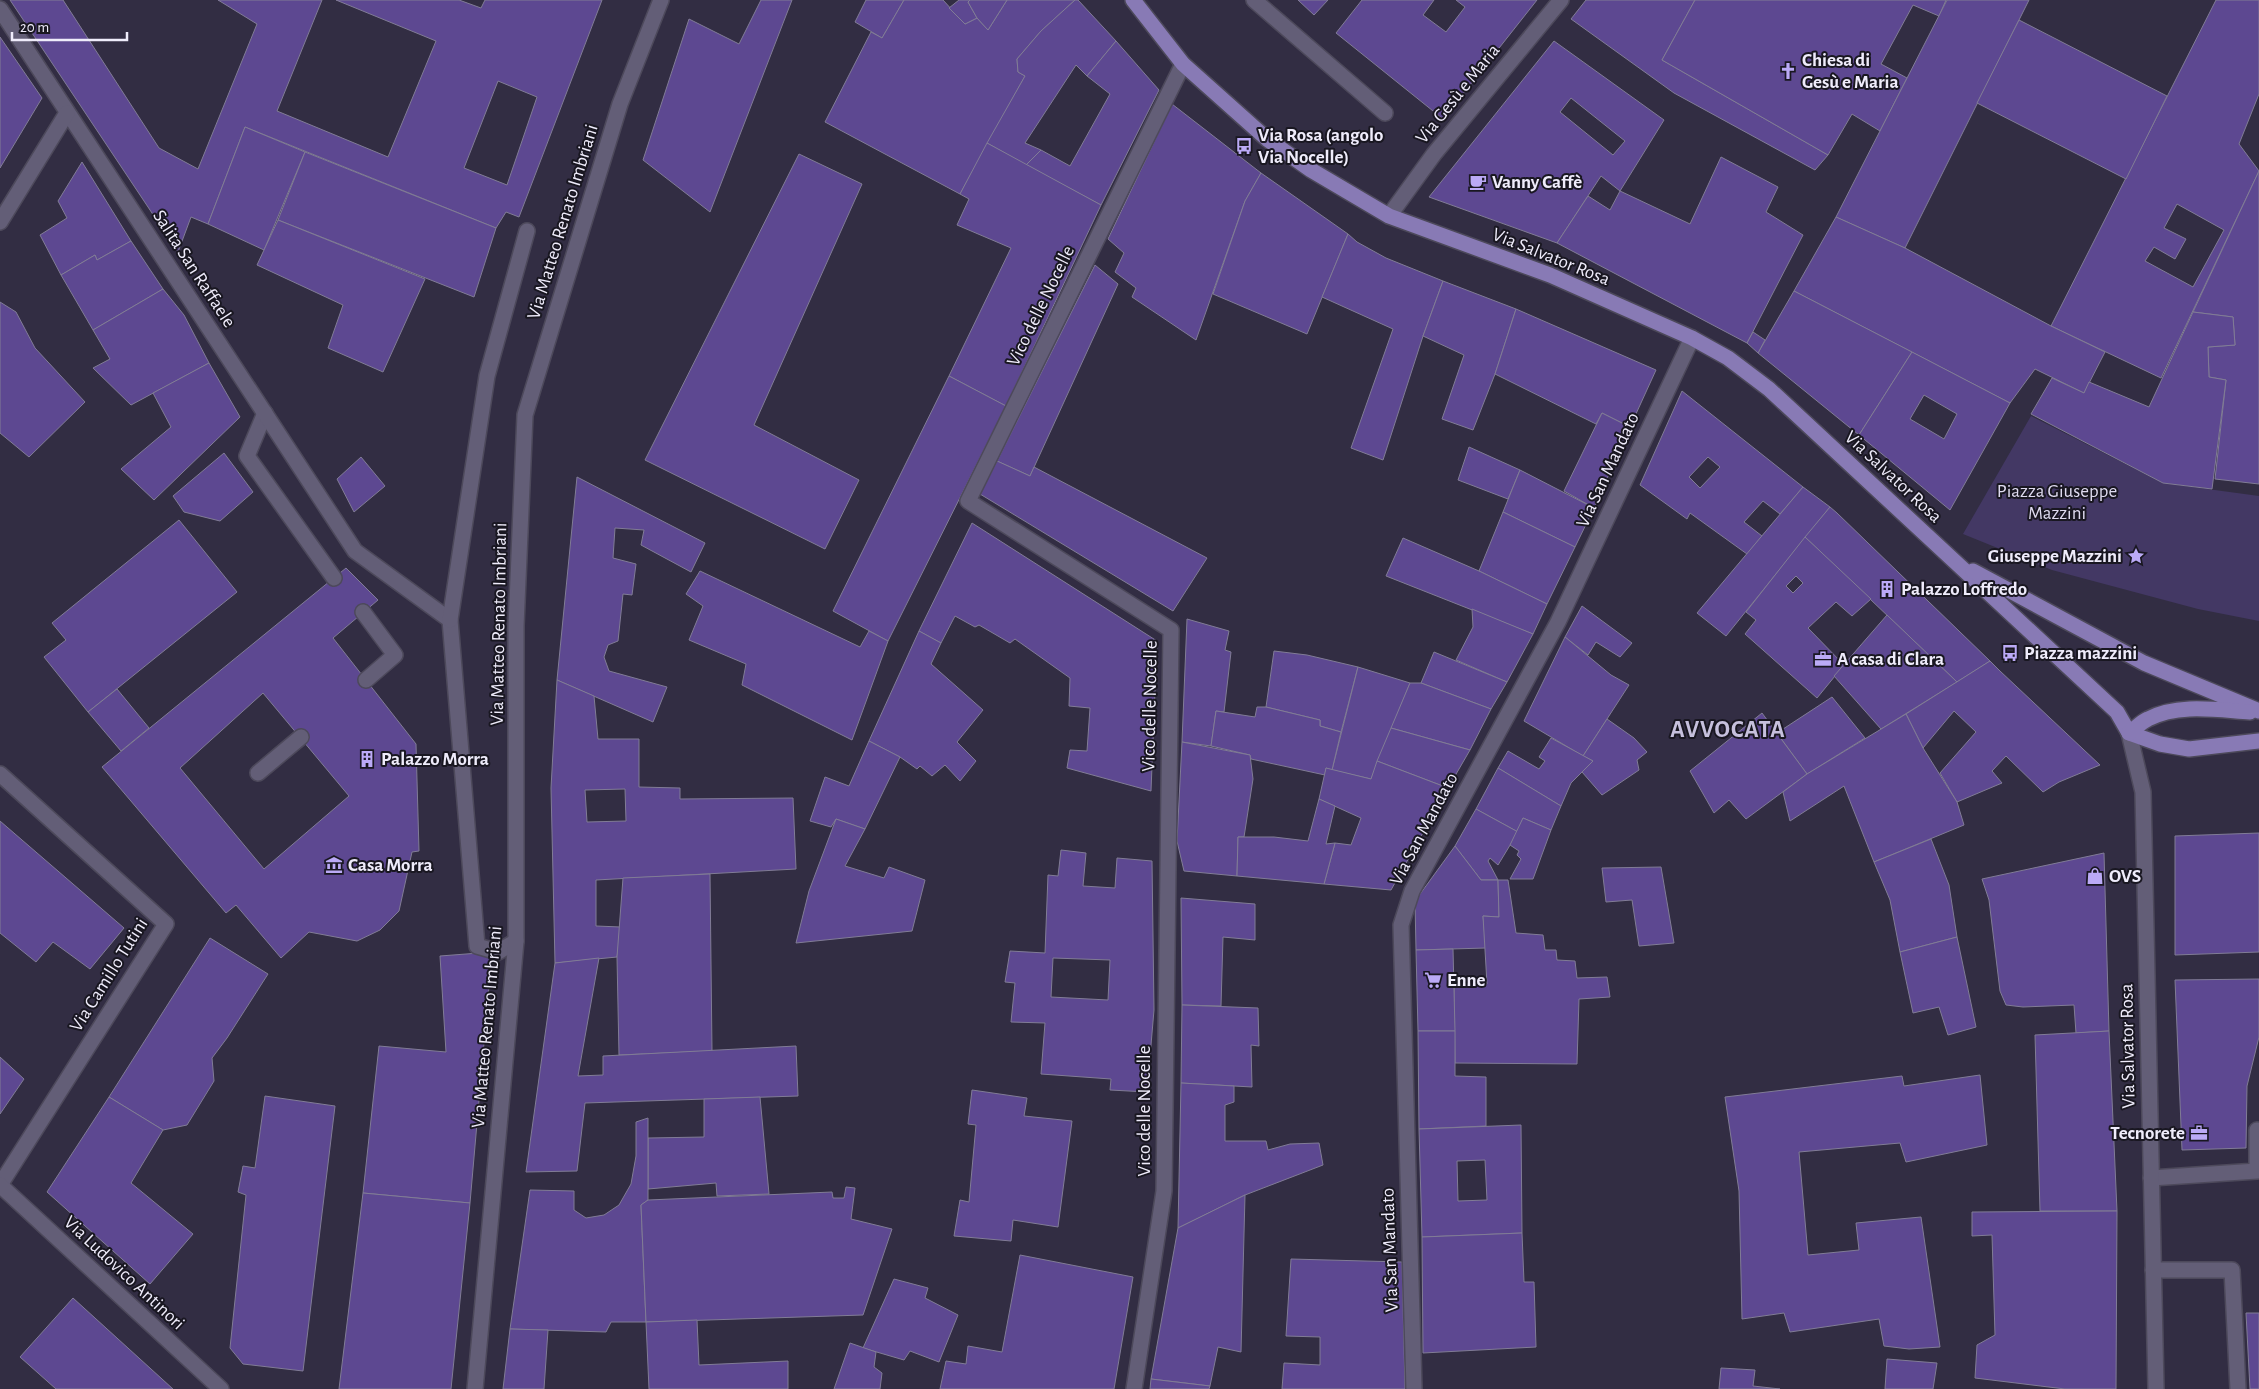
<svg xmlns="http://www.w3.org/2000/svg" width="2259" height="1389" font-family="'Alegreya Sans',sans-serif">
<rect width="100%" height="100%" fill="#322d43"/>
<path fill="#433864" d="M2031 416 2163 483 2259 496V621L2198 609 2052 570 1963 534Z"/>
<g fill="#5d4891" stroke="#817c96" fill-rule="evenodd">
<path d="M10 0H63L159 148 198 169 257 24 218 0H322L277 111 388 157 436 41 336 0H459L481 8 485 0H602L519 217 506 212 496 228 245 127 208 224 191 217 178 252ZM498 81 537 97 507 185 464 168Z"/>
<path d="M761 0H792L710 212 643 160 689 19 739 44Z"/>
<path d="M866 0H904L882 38 855 22Z"/>
<path d="M904 0H943L965 24 977 18 988 30 1007 0H1075L1041 31 1017 59 1018 72 1025 76 960 194 825 122 871 32 882 38Z"/>
<path d="M959 0H970L968 2 977 18 965 24 949 8Z"/>
<path d="M970 0H1007L988 30 977 18 968 2Z"/>
<path d="M1075 0H1078L1116 41 1087 76 1076 65 1025 143 1041 150 1026 165 987 143 1025 76 1018 72 1017 59 1041 31Z"/>
<path d="M1298 0H1328L1314 15Z"/>
<path d="M1362 0H1434L1423 15 1446 32 1465 7 1456 0H1537L1443 119 1336 33Z"/>
<path d="M1586 0H1695L1662 60 1828 155 1815 170 1674 93 1571 19Z"/>
<path d="M1695 0H1946L1939 16 1913 5 1881 64 1907 78 1880 131 1852 114 1828 155 1662 60Z"/>
<path d="M1947 0H2029L1905 248 1836 217Z"/>
<path d="M2216 0H2259V94L2239 144 2259 171 2161 378 2051 326ZM2177 204 2224 230 2193 287 2145 261 2154 247 2175 259 2186 239 2164 228Z"/>
<path d="M2019 20 2167 96 2126 179 1977 103Z"/>
<path d="M0 37 42 98 0 168Z"/>
<path d="M1116 41 1159 90 1101 205 1026 165 1041 150 1070 166 1110 94 1087 76Z"/>
<path d="M1554 41 1664 120 1620 191 1601 176 1557 243 1429 197ZM1571 98 1625 141 1613 155 1560 112Z"/>
<path d="M1172 104 1261 173 1245 201 1196 340 1132 297 1136 288 1115 272 1124 253 1108 239Z"/>
<path d="M245 127 305 152 264 250 208 224Z"/>
<path d="M987 143 1101 205 1006 406 949 376 1011 248 957 225 969 199 960 194Z"/>
<path d="M305 152 496 228 474 297 278 220Z"/>
<path d="M799 154 862 184 754 425 859 480 825 549 645 460Z"/>
<path d="M1721 157 1778 187 1766 212 1803 235 1747 343 1557 243 1588 196 1610 210 1620 191 1690 224Z"/>
<path d="M82 162 131 241 97 260 95 255 61 275 40 235 67 218 58 201Z"/>
<path d="M2259 171V484L2215 479 2226 380 2209 377 2208 347 2235 345 2233 317 2193 312Z"/>
<path d="M1261 173 1348 234 1307 334 1213 294 1245 201Z"/>
<path d="M1836 217 1905 248 2051 326 2105 352 2084 393 2035 369 2010 403 1794 291Z"/>
<path d="M278 220 425 279 383 372 328 348 343 305 257 265Z"/>
<path d="M1348 234 1357 242 1386 258 1443 281 1423 336 1383 460 1351 448 1393 329 1322 297Z"/>
<path d="M131 241 163 289 93 330 61 275 95 255 97 260Z"/>
<path d="M1095 265 1118 284 1030 476 997 461Z"/>
<path d="M1443 281 1516 309 1495 374 1473 430 1442 419 1464 355 1423 336Z"/>
<path d="M163 289 184 315 209 363 131 405 93 368 110 359 93 330Z"/>
<path d="M1794 291 1912 352 1859 435 1758 353Z"/>
<path d="M0 302 16 312 35 348 85 402 29 457 0 433Z"/>
<path d="M1516 309 1656 370 1630 427 1602 413 1596 424 1495 374Z"/>
<path d="M2193 312 2233 317 2235 345 2208 347 2209 377 2226 380 2212 489 2163 483 2031 414 2052 378 2084 393 2089 382 2149 407Z"/>
<path d="M1753 332 1765 340 1758 353 1747 343Z"/>
<path d="M1912 352 2010 403 1950 510 1859 435ZM1924 395 1957 414 1944 439 1910 419Z"/>
<path d="M209 363 240 417 154 500 121 469 171 427 153 393Z"/>
<path d="M949 376 1006 406 888 641 833 611Z"/>
<path d="M1682 391 1803 487 1780 514 1763 501 1744 522 1762 536 1747 554 1690 513 1687 519 1640 485ZM1708 457 1720 467 1700 488 1689 477Z"/>
<path d="M1602 413 1630 427 1594 508 1564 491Z"/>
<path d="M1469 447 1520 470 1508 499 1458 480Z"/>
<path d="M224 453 253 492 220 521 184 512 173 496Z"/>
<path d="M361 457 385 486 354 512 337 479Z"/>
<path d="M997 461 1030 476 1034 467 1207 558 1173 611 980 494Z"/>
<path d="M1520 470 1594 508 1575 547 1503 512Z"/>
<path d="M577 477 705 543 691 572 641 545 644 530 615 528 613 558 636 564 632 595 623 594 618 641 608 645 604 657 609 671 667 687 653 722 557 680Z"/>
<path d="M1803 487 1830 507 1726 636 1697 613Z"/>
<path d="M1830 507 1837 513 1990 661 1957 682 1805 537Z"/>
<path d="M1503 512 1575 547 1547 604 1479 571Z"/>
<path d="M179 520 237 592 88 712 44 657 66 640 52 623Z"/>
<path d="M972 523 1157 641 1151 791 1067 768 1070 750 1087 751 1090 708 1069 706 1070 678 1015 639 1010 643 979 625 975 627 955 616 941 643 919 631Z"/>
<path d="M1805 537 1871 599 1852 616 1836 602 1808 628 1844 665 1817 698 1745 634 1756 620 1746 612ZM1796 576 1803 583 1793 593 1786 586Z"/>
<path d="M1403 538 1479 571 1547 604 1533 634 1386 576Z"/>
<path d="M346 568 378 600 333 638 416 744 419 851 412 852 399 911 380 930 357 941 309 932 281 958 236 905 226 913 102 767ZM263 693 349 796 264 869 180 768Z"/>
<path d="M700 571 860 647 869 631 888 641 852 740 742 685 746 664 689 640 703 606 686 594Z"/>
<path d="M1582 606 1632 643 1620 657 1596 642 1588 655 1565 637Z"/>
<path d="M1472 609 1533 634 1507 682 1456 660 1473 627Z"/>
<path d="M1887 615 1957 682 1881 729 1834 676Z"/>
<path d="M1187 619 1229 631 1225 650 1231 652 1224 712 1216 711 1211 746 1182 742Z"/>
<path d="M919 631 941 643 931 664 983 710 957 742 976 761 960 781 945 765 932 776 920 766 917 769 900 757 869 741Z"/>
<path d="M1565 637 1611 675 1629 685 1583 756 1524 721Z"/>
<path d="M1274 651 1307 655 1358 667 1341 732 1320 726V720L1266 707Z"/>
<path d="M1434 652 1507 682 1491 709 1421 683Z"/>
<path d="M1990 661 2000 671 2100 765 2059 782 2043 792 2006 756 1992 771 2002 783 1957 802 1940 773 1976 732 1954 711 1923 748 1906 714Z"/>
<path d="M1358 667 1410 683 1371 779 1332 770Z"/>
<path d="M557 680 594 696 598 739H639V787L680 788V799L793 798 796 869 596 880V926L621 927 617 957 555 963 551 788ZM625 789 626 821 587 822 585 790Z"/>
<path d="M1410 683H1421L1491 709 1470 750 1391 728Z"/>
<path d="M117 689 149 728 121 751 88 712Z"/>
<path d="M1832 697 1865 738 1807 774 1777 733Z"/>
<path d="M1257 707H1266L1320 720V726L1341 732 1332 770 1326 768 1325 775 1251 759 1250 755 1211 746 1216 711 1255 717Z"/>
<path d="M1762 713 1807 774 1746 819 1729 800 1714 813 1690 771Z"/>
<path d="M1906 714 1923 748 1957 802 1964 825 1874 862 1844 786 1790 821 1783 792 1807 774Z"/>
<path d="M1607 719 1634 738 1647 752 1637 760 1639 770 1602 795 1582 772 1593 761 1583 756Z"/>
<path d="M1391 728 1470 750 1448 788 1377 761Z"/>
<path d="M1551 738 1593 761 1571 783 1561 806 1498 768 1508 751 1539 769 1545 761 1539 757Z"/>
<path d="M869 741 900 757 865 829 836 819 831 827 810 821 825 777 849 786Z"/>
<path d="M1182 742 1250 755 1253 779 1244 837H1238L1237 876 1184 871 1177 841Z"/>
<path d="M1377 761 1448 788 1391 890 1324 884 1335 843 1351 845 1361 818 1319 799 1326 768 1371 779Z"/>
<path d="M1498 768 1561 806 1551 830 1523 818 1518 832 1476 809Z"/>
<path d="M1319 799 1335 806 1326 844 1335 843 1324 884 1237 876 1238 837H1274L1308 841Z"/>
<path d="M1476 809 1518 832 1498 865 1490 858 1488 861 1498 880H1481L1455 846Z"/>
<path d="M1523 818 1551 830 1533 879H1510L1521 859 1517 855 1519 851 1510 845Z"/>
<path d="M836 819 865 829 845 866 884 878 889 867 925 880 912 931 796 943 809 891Z"/>
<path d="M0 821 124 928 90 969 53 942 36 962 0 933Z"/>
<path d="M2259 833V952L2175 955V836Z"/>
<path d="M1931 839 1949 885 1957 937 1900 952 1890 900 1874 862Z"/>
<path d="M1455 846 1481 880H1498L1499 917 1483 916 1486 948 1416 950 1415 901Z"/>
<path d="M1061 850 1086 853 1083 886 1115 888 1117 858 1152 861 1154 1010 1147 1092 1110 1090 1111 1079 1041 1074 1045 1023 1011 1022 1015 983 1005 982 1010 951 1045 953 1048 875 1058 876ZM1053 958 1110 960 1108 1000 1051 997Z"/>
<path d="M2104 853 2109 1031 2076 1033 2074 1005 2023 1007 2006 1005 2000 991 1989 900 1982 879Z"/>
<path d="M1661 867 1674 943 1639 946 1632 900 1606 902 1602 868Z"/>
<path d="M710 874 712 1051 619 1055 617 957 623 878Z"/>
<path d="M1498 880H1508L1516 933 1543 935 1545 950H1556L1557 960 1575 961 1577 978 1607 977 1610 997 1579 999 1577 1064 1455 1063 1454 985 1487 984 1483 916 1499 917Z"/>
<path d="M1181 898 1255 904V940L1223 937 1221 1006 1182 1005Z"/>
<path d="M1957 937 1976 1027 1948 1035 1939 1007 1913 1013 1900 952Z"/>
<path d="M210 938 268 974 227 1038 212 1058 214 1081 187 1125 163 1130 109 1097Z"/>
<path d="M1453 949 1455 1031H1418L1416 950Z"/>
<path d="M492 952 470 1203 363 1193 379 1046 446 1052 440 956Z"/>
<path d="M599 958 578 1076 603 1075V1056L796 1046 798 1096 585 1103 577 1171 526 1172 555 963Z"/>
<path d="M2259 979V1037L2247 1086 2246 1148 2182 1150 2175 980Z"/>
<path d="M1182 1005 1258 1008 1259 1046 1251 1045 1252 1087 1181 1083Z"/>
<path d="M1418 1031H1455V1076L1486 1077V1126L1419 1129Z"/>
<path d="M2109 1031 2117 1211H2040L2035 1035Z"/>
<path d="M0 1057 24 1079 0 1114Z"/>
<path d="M1980 1075 1987 1145 1906 1162 1900 1143 1799 1152 1808 1255 1859 1250 1856 1223 1921 1217 1940 1347 1909 1349 1884 1346 1879 1319 1790 1332 1784 1313 1742 1319 1739 1191 1725 1097 1902 1076 1904 1086Z"/>
<path d="M1181 1083 1234 1086V1102L1225 1105V1141H1266L1268 1150 1290 1144 1319 1143 1323 1165 1245 1195 1178 1228Z"/>
<path d="M972 1090 1027 1098 1024 1116 1072 1121 1058 1227 1013 1220 1011 1241 954 1236 960 1200 969 1202 976 1125 968 1124Z"/>
<path d="M265 1096 335 1106 303 1371 243 1364 230 1348 246 1195 238 1192 243 1166 255 1168Z"/>
<path d="M109 1097 163 1130 131 1183 193 1234 150 1284 47 1192Z"/>
<path d="M760 1097 769 1194 717 1196 716 1183 648 1189V1138L704 1137V1099Z"/>
<path d="M648 1118V1200L641 1205 646 1322H611L606 1332 510 1329 530 1190 574 1191V1210L586 1218 604 1215 619 1205 631 1184 636 1156V1122Z"/>
<path d="M1521 1125 1522 1233 1422 1237 1419 1129ZM1485 1160 1487 1200 1458 1201 1457 1161Z"/>
<path d="M846 1187 855 1188 851 1219 892 1229 863 1315 646 1322 641 1205 648 1200 832 1192 833 1198H844Z"/>
<path d="M363 1193 470 1203 451 1389H339Z"/>
<path d="M1245 1195 1241 1352 1218 1347 1210 1386 1151 1379 1178 1228Z"/>
<path d="M2117 1211 2116 1389H2065L1975 1378 1977 1345 1995 1335 1992 1235 1972 1236V1212Z"/>
<path d="M1522 1233 1524 1282H1534L1536 1347 1423 1353 1422 1237Z"/>
<path d="M1020 1255 1133 1277 1114 1389H940L946 1361 966 1364 968 1346 1002 1352Z"/>
<path d="M1291 1259 1402 1262 1405 1389H1282L1284 1363 1320 1365V1337L1286 1336Z"/>
<path d="M894 1279 928 1288 925 1298 958 1315 939 1362 910 1351 904 1360 863 1348Z"/>
<path d="M73 1298 173 1389H56L20 1357Z"/>
<path d="M2246 1313H2259V1389H2250Z"/>
<path d="M697 1320 699 1365 788 1361V1389H649L646 1322Z"/>
<path d="M510 1329 548 1330 544 1389H503Z"/>
<path d="M850 1343 876 1352 874 1367 882 1373 880 1389H834Z"/>
<path d="M1887 1359 1937 1363 1933 1389H1885Z"/>
<path d="M1721 1368 1755 1370 1753 1386 1780 1389H1719Z"/>
<path d="M1151 1379 1210 1386 1209 1389H1150Z"/>
</g>
<g fill="none" stroke-linecap="round" stroke-linejoin="round">
<g stroke="#4d495b" stroke-width="18">
<g id="lane">
<path d="M1254 0 1385 113"/>
<path d="M265 413 247 456 334 578"/>
<path d="M363 612 395 655 366 680"/>
<path d="M258 773 301 737"/>
<path d="M2151 1178 2257 1171V1130"/>
<path d="M2153 1270H2232L2238 1389"/>
</g>
</g>
<g stroke="#4d495b" stroke-width="18">
<g id="street">
<path d="M0 9 355 551 450 620 477 946 498 952 516 941"/>
<path d="M1389 216 1434 154 1561 0"/>
<path d="M0 222 67 113"/>
<path d="M450 620 487 376 527 231"/>
<path d="M0 774 166 924 0 1185"/>
<path d="M0 1185 221 1389"/>
<path d="M1134 1389 1164 1191 1171 630 968 501 1183 64"/>
<path d="M1414 1389 1401 925 1412 891 1558 622 1692 338"/>
</g>
</g>
<g stroke="#4d495b" stroke-width="18">
<g id="secondary">
<path d="M2129 733 2143 792 2156 1389"/>
<path d="M475 1389 516 941V626L525 415 620 104 661 0"/>
</g>
</g>
<g stroke="#4d495b" stroke-width="18">
<g id="primary">
<path d="M1133 0 1183 64 1267 139 1311 170 1389 216 1550 275 1692 338 1728 358 1769 389 2117 712 2129 733 2160 744 2189 749 2259 741"/>
<path d="M1973 571 2144 663 2259 711"/>
<path d="M2129 733C2135 729 2141 722 2148 719 2178 703 2218 710 2250 712"/>
</g>
</g>
<use href="#lane" stroke="#635e77" stroke-width="15"/>
<use href="#street" stroke="#635e77" stroke-width="15"/>
<use href="#secondary" stroke="#635e77" stroke-width="15"/>
<use href="#primary" stroke="#887ab5" stroke-width="15"/>
</g>
<defs>
<g id="church-bare" transform="scale(1.35)"><path d="M-1.2-6h2.4v3.5h3.3v2.4h-3.3V6h-2.4V-.1h-3.3v-2.4h3.3Z" fill="#bbaaf6" stroke="#191721" stroke-width="2.5" paint-order="stroke"/></g>
<g id="bus-bare" transform="scale(1.35)"><path d="M-5-6H5V4H4V6H2V4H-2V6H-4V4H-5ZM-3.5-4V0h7V-4ZM-3.5 1.2v1.5H-2V1.2ZM2 1.2v1.5H3.5V1.2Z" fill="#bbaaf6" stroke="#191721" stroke-width="2.5" paint-order="stroke"/></g>
<g id="cafe-bare" transform="scale(1.35)"><path d="M-5.5-4.5H6V0H3Q3 3.5 0 3.5H-2.5Q-5.5 3.5-5.5 0ZM3-3.2v2h1.7v-2ZM-6 4.5H4V6H-6Z" fill="#bbaaf6" stroke="#191721" stroke-width="2.5" paint-order="stroke"/></g>
<g id="sight-bare" transform="scale(1.35)"><path d="M0-6L1.8-2.2L6-1.7L2.9 1.2L3.7 5.4L0 3.3L-3.7 5.4L-2.9 1.2L-6-1.7L-1.8-2.2Z" fill="#bbaaf6" stroke="#191721" stroke-width="2.5" paint-order="stroke"/></g>
<g id="building-bare" transform="scale(1.35)"><path d="M-4-6H4V6H1V3H-1V6H-4ZM-2.5-4.3h1.7v1.8h-1.7ZM.8-4.3h1.7v1.8H.8ZM-2.5-1h1.7V.8h-1.7ZM.8-1h1.7V.8H.8Z" fill="#bbaaf6" stroke="#191721" stroke-width="2.5" paint-order="stroke"/></g>
<g id="office-bare" transform="scale(1.35)"><path d="M-6-3h4V-5.5h4V-3h4V5H-6ZM-1-4.5V-3h2v-1.5ZM-6 0V1H6V0Z" fill="#bbaaf6" stroke="#191721" stroke-width="2.5" paint-order="stroke"/></g>
<g id="museum-bare" transform="scale(1.35)"><path d="M0-6L6-3V-2H-6V-3ZM-5-1h2V3h-2ZM-1-1h2V3h-2ZM3-1h2V3H3ZM-6 4H6V6H-6Z" fill="#bbaaf6" stroke="#191721" stroke-width="2.5" paint-order="stroke"/></g>
<g id="shop-bare" transform="scale(1.35)"><path d="M-5-2.5h2.3a2.7 3.5 0 0 1 5.4 0H5L5.5 6h-11ZM-1.5-2.5h3a1.5 2.3 0 0 0-3 0Z" fill="#bbaaf6" stroke="#191721" stroke-width="2.5" paint-order="stroke"/></g>
<g id="supermarket-bare" transform="scale(1.35)"><path d="M-6-5.5h2.5l.6 2H6L4.5 2H-2.5L-4.4-4H-6ZM-1.5 3.2a1.3 1.3 0 1 0 .1 0ZM3 3.2a1.3 1.3 0 1 0 .1 0Z" fill="#bbaaf6" stroke="#191721" stroke-width="2.5" paint-order="stroke"/></g>
</defs>
<g fill-rule="evenodd">
<use href="#church-bare" x="1788" y="71"/>
<use href="#bus-bare" x="1244" y="146"/>
<use href="#cafe-bare" x="1478" y="182"/>
<use href="#sight-bare" x="2136" y="556"/>
<use href="#building-bare" x="1887" y="589"/>
<use href="#bus-bare" x="2010" y="653"/>
<use href="#office-bare" x="1823" y="659"/>
<use href="#building-bare" x="367" y="759"/>
<use href="#museum-bare" x="334" y="865"/>
<use href="#shop-bare" x="2095" y="876"/>
<use href="#supermarket-bare" x="1433" y="980"/>
<use href="#office-bare" x="2199" y="1133"/>
</g>
<g text-anchor="middle" dominant-baseline="central" stroke-width="4" stroke-linejoin="round" paint-order="stroke">
<g font-size="19" font-weight="bold" fill="#efecfb" stroke="#191721" text-anchor="start">
<text x="1802" y="60">Chiesa di<tspan x="1802" dy="22">Gesù e Maria</tspan></text>
<text x="1258" y="135">Via Rosa (angolo<tspan x="1258" dy="22">Via Nocelle)</tspan></text>
<text x="1492" y="182">Vanny Caffè</text>
<text x="2122" y="556" text-anchor="end">Giuseppe Mazzini</text>
<text x="1901" y="589">Palazzo Loffredo</text>
<text x="2024" y="653">Piazza mazzini</text>
<text x="1837" y="659">A casa di Clara</text>
<text x="381" y="759">Palazzo Morra</text>
<text x="348" y="865">Casa Morra</text>
<text x="2109" y="876">OVS</text>
<text x="1447" y="980">Enne</text>
<text x="2185" y="1133" text-anchor="end">Tecnorete</text>
</g>
<g font-size="19" fill="#efecfb" stroke="#191721">
<text transform="translate(1458 94) rotate(-51)">Via Gesù e Maria</text>
<text transform="translate(563 222) rotate(-73)">Via Matteo Renato Imbriani</text>
<text transform="translate(1551 257) rotate(22)">Via Salvator Rosa</text>
<text transform="translate(194 269) rotate(57)">Salita San Raffaele</text>
<text transform="translate(1041 306) rotate(-64)">Vico delle Nocelle</text>
<text transform="translate(1608 470) rotate(-65)">Via San Mandato</text>
<text transform="translate(1893 477) rotate(43)">Via Salvator Rosa</text>
<text transform="translate(499 624) rotate(-89)">Via Matteo Renato Imbriani</text>
<text transform="translate(1150 706) rotate(-89)">Vico delle Nocelle</text>
<text transform="translate(1424 829) rotate(-62)">Via San Mandato</text>
<text transform="translate(109 975) rotate(-58)">Via Camillo Tutini</text>
<text transform="translate(487 1027) rotate(-85)">Via Matteo Renato Imbriani</text>
<text transform="translate(2128 1046) rotate(-91)">Via Salvator Rosa</text>
<text transform="translate(1144 1111) rotate(-90)">Vico delle Nocelle</text>
<text transform="translate(1390 1250) rotate(-92)">Via San Mandato</text>
<text transform="translate(124 1273) rotate(43)">Via Ludovico Antinori</text>
</g>
<g font-size="19" fill="#dfdbf0" stroke="#191721">
<text x="2057" y="491">Piazza Giuseppe<tspan x="2057" dy="22">Mazzini</tspan></text>
</g>
<g font-size="24" font-weight="bold" letter-spacing="1" fill="#c6c0dd" stroke="#191721">
<text x="1728" y="730">AVVOCATA</text>
</g>
</g>
<path d="M12 32v8h115v-8" fill="none" stroke="#efecfb" stroke-width="2.5"/>
<text x="20" y="32" font-size="15" fill="#efecfb" stroke="#191721" stroke-width="4" paint-order="stroke">20 m</text>
</svg>
